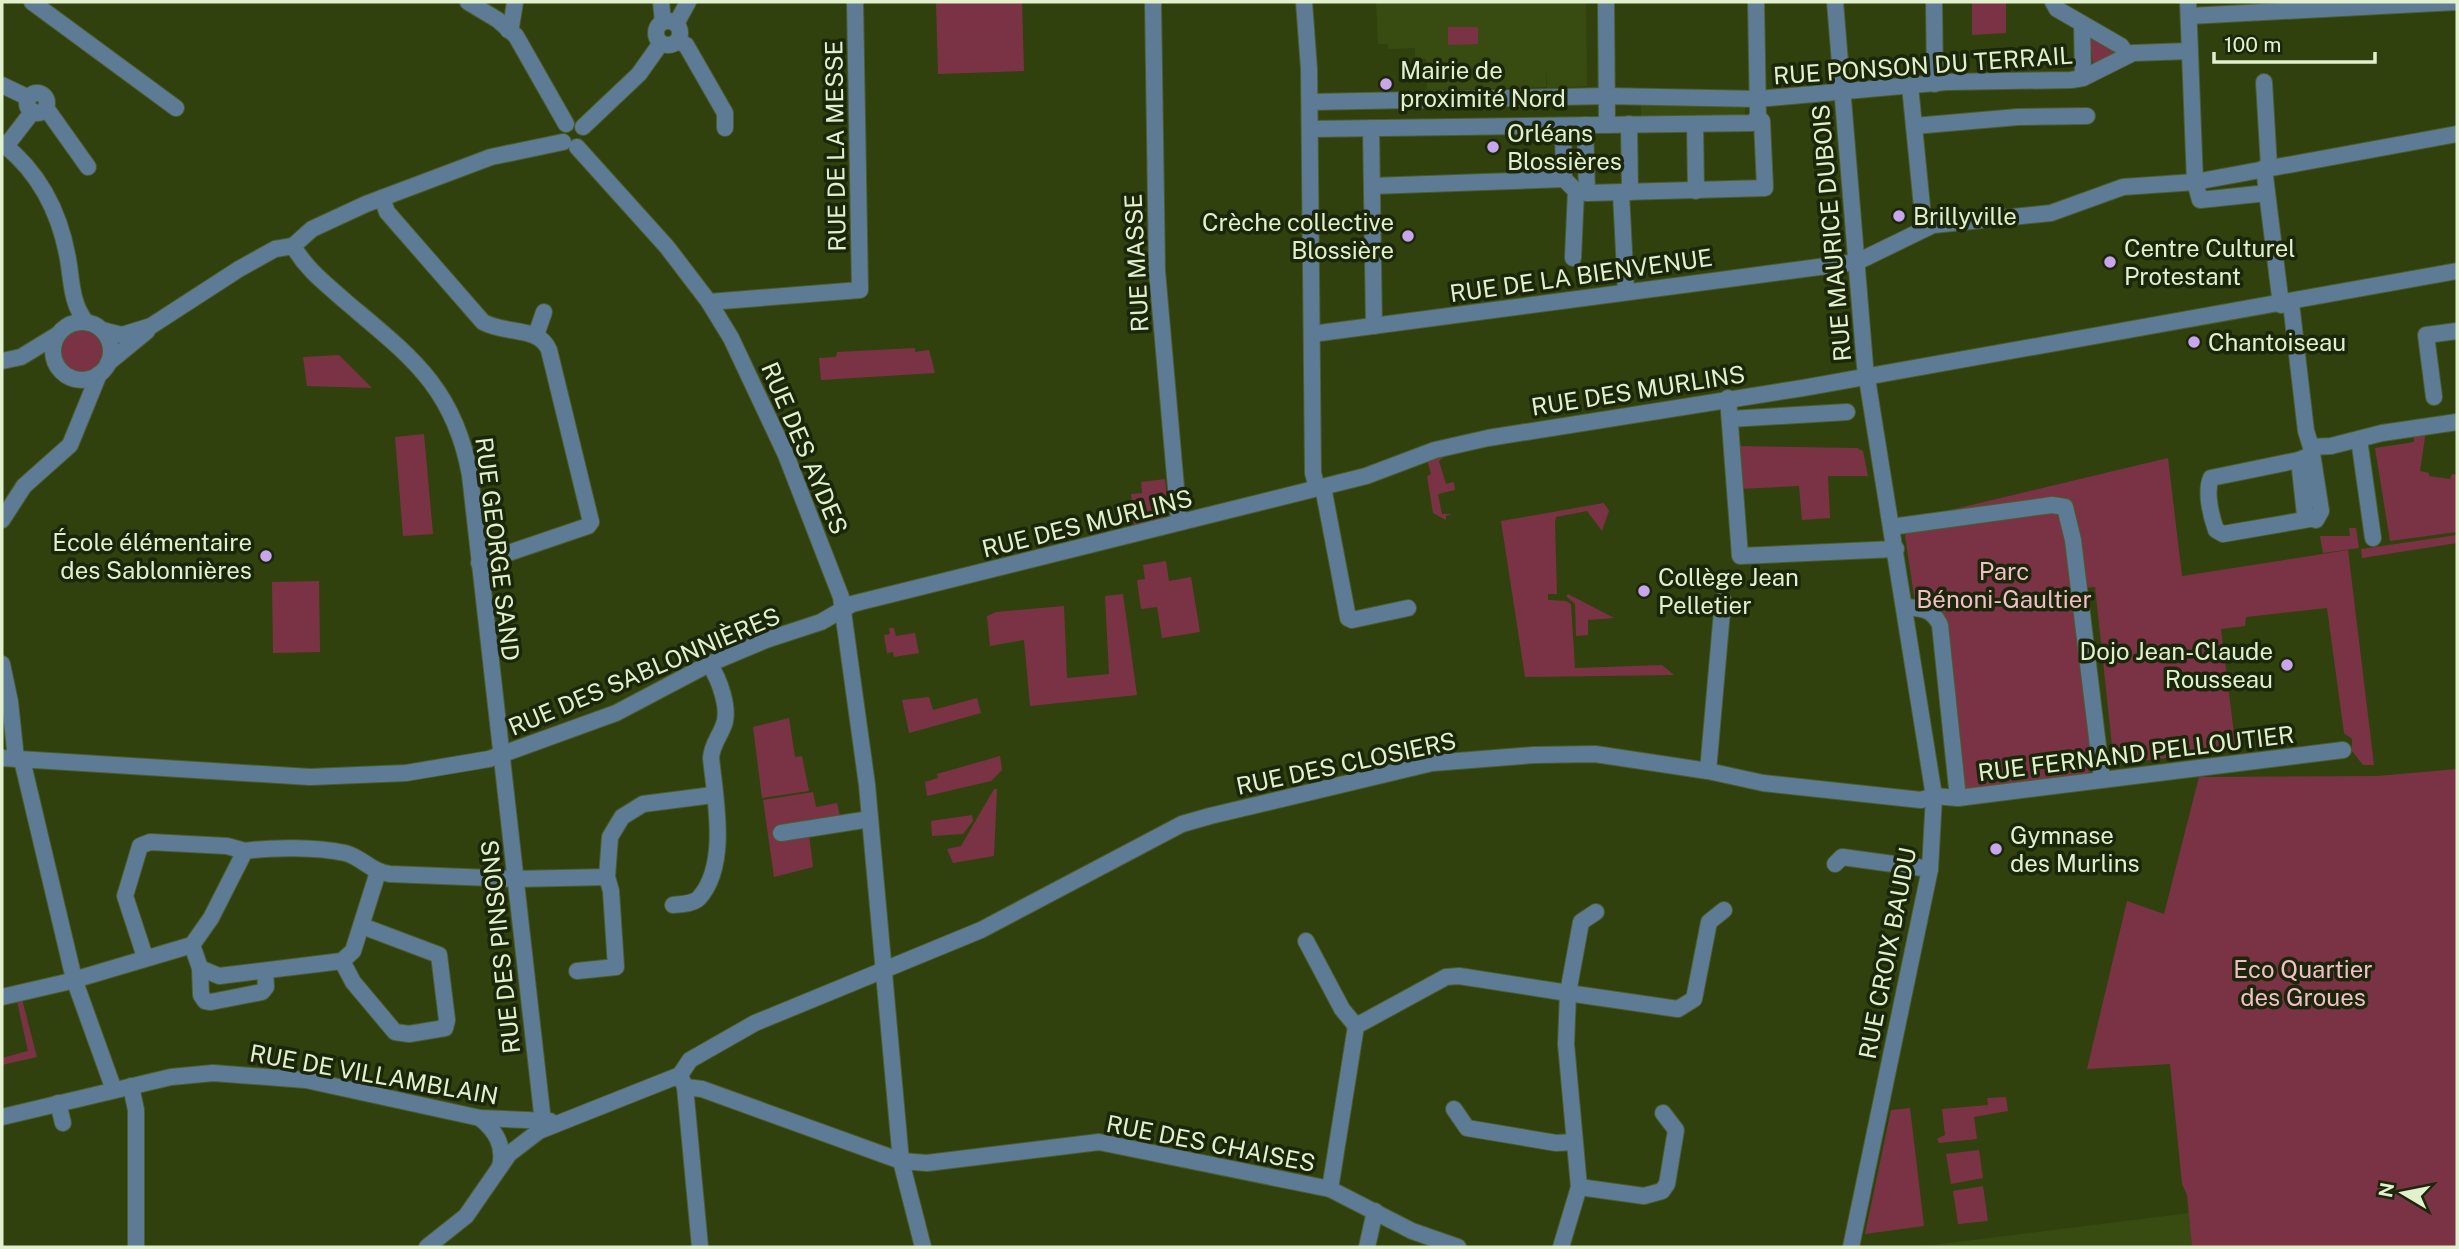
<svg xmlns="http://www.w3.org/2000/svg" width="2459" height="1249" font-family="'Public Sans',sans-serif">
<rect width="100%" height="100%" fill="#30410e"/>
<g fill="#384c12">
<path d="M1376 2H1586L1587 86 1547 88 1546 65V87L1427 90 1426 59H1415V48L1388 49V44H1378Z"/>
<path d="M1745 103V117H1641V104Z"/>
<path d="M2189 1213 2192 1247H1917Z"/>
</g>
<g fill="#7a3345">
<path d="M936 2H1022L1024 71 938 74Z"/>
<path d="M1972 2H2006V33L1972 35Z"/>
<path d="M1448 27H1478V44L1448 45Z"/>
<path d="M2093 37 2116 52 2093 65 2090 40Z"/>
<circle cx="81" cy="351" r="24"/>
<path d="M915 348V352L929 350 935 373 821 380 819 358 836 357 837 352Z"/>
<path d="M339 355 372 388 307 386 303 357Z"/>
<path d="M2426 430 2420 471 2429 473V476L2450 479 2452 474 2457 475V532L2390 541 2375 448 2414 442V433Z"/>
<path d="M424 434 433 534 403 536 395 437Z"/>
<path d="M1736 446 1857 448 1863 451 1868 476H1828L1830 518 1802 520 1799 486 1739 489Z"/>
<path d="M1446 455 1439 461 1446 484 1454 482 1455 490 1438 494 1442 514H1452L1446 516V520L1433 513 1427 476 1431 474 1427 460Z"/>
<path d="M2168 458 2182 576 2348 550 2374 765H2363L2352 751V739L2344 733 2327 608 2246 617 2245 626 2221 629 2236 750 2114 764 2095 587 2083 588 2074 515 2036 501 1942 512Z"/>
<path d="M1165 479 1168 510 1164 518 1134 526 1131 494 1142 493 1141 482Z"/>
<path d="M1604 503 1609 511 1602 531 1587 511 1556 517 1555 523 1557 594H1548V600L1566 601 1571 604 1575 668 1662 665 1674 675 1525 677 1501 521Z"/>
<path d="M2050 510 2064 516 2095 768 2083 776 1961 792 1944 617 1933 606 1915 603 1905 535 1907 532Z"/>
<path d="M2349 528H2356L2359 548 2323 553 2320 536H2350Z"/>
<path d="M2457 535V543L2362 558 2361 549Z"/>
<path d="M1166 561 1169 581 1191 577 1200 632 1162 638 1157 607 1141 609 1137 580 1145 579 1143 565Z"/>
<path d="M319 581 320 652 273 653 272 582Z"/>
<path d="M1123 594 1137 695 1030 706 1024 640 990 646 987 616 996 612 1064 606 1067 678 1109 674 1105 596Z"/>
<path d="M1568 594 1614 618 1588 620V635L1576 636 1575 604 1566 596Z"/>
<path d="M889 628H894L896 636 915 633 919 653 894 657 893 652 887 653 884 635 890 634Z"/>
<path d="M929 697 933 710 977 698 981 713 909 733 902 700Z"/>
<path d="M789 718 795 757 802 756 809 791 762 798 753 727Z"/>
<path d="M1000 756 1002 770 991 781 927 796 925 782 938 778 937 774Z"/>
<path d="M2457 769V1247H2192L2187 1195 2182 1184 2170 1064 2087 1069 2127 901 2164 914 2199 777 2377 776Z"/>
<path d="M994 789H997L994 856 953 863 947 849 961 846Z"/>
<path d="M813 792 816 807 837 803 841 820 809 834 813 867 774 877 763 800Z"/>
<path d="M972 815 973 821 963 834 932 836 931 821Z"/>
<path d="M22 999 37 1057 2 1065V1058L28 1051 17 1001Z"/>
<path d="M2006 1097 2008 1111 1974 1117 1977 1139 1939 1143 1937 1139 1945 1135 1942 1109 1988 1105 1987 1098Z"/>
<path d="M1910 1108 1924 1226 1865 1234 1891 1110Z"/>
<path d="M1979 1150 1983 1178 1951 1184 1946 1154Z"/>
<path d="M1983 1186 1988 1221 1958 1224 1953 1191Z"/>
</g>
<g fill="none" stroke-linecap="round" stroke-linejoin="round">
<g stroke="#4c5d2d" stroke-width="18">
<g id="minor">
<path d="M32 2 176 108"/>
<path d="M468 2 498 20 516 36 566 124"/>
<path d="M661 2 663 22"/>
<path d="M1153 2 1157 271 1179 522"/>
<path d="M1304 2 1309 69 1313 473 1317 488"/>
<path d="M1606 2 1607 125"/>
<path d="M1835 2 1865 366 1934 796 1930 869 1851 1247"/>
<path d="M1934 2 1935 84"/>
<path d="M2053 2 2057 9 2121 46 2127 55"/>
<path d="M2188 2 2195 182 2200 200 2267 193"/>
<path d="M2189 16 2456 2"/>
<circle cx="668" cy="33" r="12"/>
<path d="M676 24 688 2"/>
<path d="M2082 24 2083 78"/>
<path d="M508 30 511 27 515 2"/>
<path d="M677 41 686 45 725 113V128"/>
<path d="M2264 82 2269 167"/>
<path d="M2 85 29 98"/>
<path d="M1910 86 1924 227"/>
<circle cx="37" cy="103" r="10"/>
<path d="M1310 102 1607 96 1758 99 1946 82 2071 80 2083 78 2133 53 2190 51"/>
<path d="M46 108 88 167"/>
<path d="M1629 124 1630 192"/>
<path d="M1695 124 1696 191"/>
<path d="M1585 125 1587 193"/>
<path d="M1563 126 1564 179"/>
<path d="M1914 126 2018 117 2087 116"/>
<path d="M583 127 639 74 661 43"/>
<path d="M1371 128 1374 326"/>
<path d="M1310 129 1752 123 1758 117"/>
<path d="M2 143C39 172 60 213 68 259 72 282 71 303 86 322"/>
<path d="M6 146 33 111"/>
<path d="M577 147 667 247 709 302 731 338 786 455 841 597 867 785 901 1161 923 1247"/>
<path d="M2264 168 2281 305"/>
<path d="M1372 186 1564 179 1576 191 1587 193 1765 188 1762 121 1758 117 1756 2"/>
<path d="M1621 193 1626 291"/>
<path d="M382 198 387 212 483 322C507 335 539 326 549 350L591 522 588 526 479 563"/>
<path d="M293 246C307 270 325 283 345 301 410 356 454 387 470 475L542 1113 539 1131"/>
<path d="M1573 258 1576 191"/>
<path d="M709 302 860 290 855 2"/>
<path d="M2291 303 2306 431 2311 447 2331 446 2382 433 2457 422"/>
<circle cx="82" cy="351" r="29"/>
<path d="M102 330 122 335 151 326 239 269 275 249 293 246 312 229 366 204 491 157 563 142"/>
<path d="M1312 334 1857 262 1933 225 2051 213 2123 187 2195 182 2457 134"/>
<path d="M536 335 544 312"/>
<path d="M2 361 21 357 57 335"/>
<path d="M108 363 147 331"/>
<path d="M2434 397 2426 335 2457 331"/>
<path d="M1728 398 1740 556 1896 549"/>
<path d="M1730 419 1847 412"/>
<path d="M2359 439 2373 538"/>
<path d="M2306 457 2299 460 2305 515 2316 520 2321 511 2311 447"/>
<path d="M2299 460 2211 478C2205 492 2211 516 2216 530L2223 534 2310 519"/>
<path d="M1323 487 1348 618 1352 620 1408 608"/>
<path d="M2 520 24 486 70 445 99 374"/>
<path d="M1891 527 2052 505 2065 507 2073 540 2102 779"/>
<path d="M1904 607C1921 608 1933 609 1940 625L1958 798"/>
<path d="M2 664 10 702 16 759"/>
<path d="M2 758 310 777 406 773 489 759 616 713 709 664 766 640 821 622 852 604 1366 476 1435 450 1488 438 1803 388 2457 271"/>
<path d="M22 760 74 979 114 1090"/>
<path d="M1708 771 1723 600"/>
<path d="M781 833 870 819"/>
<path d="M1835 864 1842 857 1930 869"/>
<path d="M673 905C682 904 693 904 699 898 729 865 715 798 711 758 712 745 718 739 723 727 731 710 719 678 709 664"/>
<path d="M1596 912 1581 922 1568 993 1678 1009 1694 999 1709 922 1724 910"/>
<path d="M1306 941 1342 1009 1356 1026"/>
<path d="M192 945 200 968 219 976 342 961 353 951 378 872"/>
<path d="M145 957 125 896 140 846 150 842 227 846 245 851"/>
<path d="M342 961 353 982 395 1032 409 1034 445 1028 447 1020 439 955 362 926"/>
<path d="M200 968 201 995 205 1001 211 1002 262 992 266 987 265 971"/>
<path d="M577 971 616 967 611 891 607 877 610 837 622 817 643 804 713 795"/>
<path d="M2 997 67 982 192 945 211 918 245 851C272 847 318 847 345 853 362 857 371 872 390 874L515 879 607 877"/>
<path d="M682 1080 685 1087 700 1247"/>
<path d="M131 1086 136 1110V1247"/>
<path d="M685 1087 702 1089 901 1161 927 1163 1099 1142 1330 1189 1412 1231 1458 1247"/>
<path d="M58 1103 63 1123"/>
<path d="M1454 1109 1467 1128 1556 1143 1574 1142"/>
<path d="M2 1117 171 1077 213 1073 306 1080 480 1118 550 1121"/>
<path d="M480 1118C496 1131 505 1146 500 1167"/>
<path d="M1579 1187 1644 1196 1662 1191 1667 1184 1676 1130 1663 1113"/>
<path d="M1330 1189 1356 1026 1446 977 1459 976 1568 993 1566 1044 1579 1187 1561 1247"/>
<path d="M427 1247 466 1216 509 1154 539 1131 680 1075 690 1060 755 1023 981 930 1182 824 1210 816 1432 763 1534 755 1595 754 1708 771 1763 783 1921 800 1934 796 1958 798 2343 750"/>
<path d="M1367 1247 1375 1211"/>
</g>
</g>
<use href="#minor" stroke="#5d7b95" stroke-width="16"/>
</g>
<g fill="#c9a5ee" stroke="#1b260a" stroke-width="2.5">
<circle cx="1386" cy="84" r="7"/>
<circle cx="1493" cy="147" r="7"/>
<circle cx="1899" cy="216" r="7"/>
<circle cx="1408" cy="236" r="7"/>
<circle cx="2110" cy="262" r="7"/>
<circle cx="2194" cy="342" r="7"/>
<circle cx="266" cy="556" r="7"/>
<circle cx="1644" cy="591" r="7"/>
<circle cx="2287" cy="665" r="7"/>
<circle cx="1996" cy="849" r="7"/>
</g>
<g text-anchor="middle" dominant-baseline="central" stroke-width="7" stroke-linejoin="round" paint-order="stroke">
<g font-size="24" fill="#e1f0cd" stroke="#1b260a">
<text transform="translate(1923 65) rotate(-4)">RUE PONSON DU TERRAIL</text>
<text transform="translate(835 146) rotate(-91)">RUE DE LA MESSE</text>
<text transform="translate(1831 233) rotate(-95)">RUE MAURICE DUBOIS</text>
<text transform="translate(1136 263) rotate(-93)">RUE MASSE</text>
<text transform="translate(1581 275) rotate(-8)">RUE DE LA BIENVENUE</text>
<text transform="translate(1638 390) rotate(-9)">RUE DES MURLINS</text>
<text transform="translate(805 448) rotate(67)">RUE DES AYDES</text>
<text transform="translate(1087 523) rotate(-14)">RUE DES MURLINS</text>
<text transform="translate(498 549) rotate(83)">RUE GEORGE SAND</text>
<text transform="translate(644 671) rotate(-23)">RUE DES SABLONNIÈRES</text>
<text transform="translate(2136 753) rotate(-7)">RUE FERNAND PELLOUTIER</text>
<text transform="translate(1346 763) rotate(-12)">RUE DES CLOSIERS</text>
<text transform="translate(500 947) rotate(-96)">RUE DES PINSONS</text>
<text transform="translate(1887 953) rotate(-79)">RUE CROIX BAUDU</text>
<text transform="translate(374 1074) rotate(10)">RUE DE VILLAMBLAIN</text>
<text transform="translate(1211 1143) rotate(11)">RUE DES CHAISES</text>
</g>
<g font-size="24" fill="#e1f0cd" stroke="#1b260a" text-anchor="start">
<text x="1400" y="70">Mairie de<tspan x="1400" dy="28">proximité Nord</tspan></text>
<text x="1507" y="133">Orléans<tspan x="1507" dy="28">Blossières</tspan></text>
<text x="1913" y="216">Brillyville</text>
<text x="1394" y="222" text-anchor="end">Crèche collective<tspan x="1394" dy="28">Blossière</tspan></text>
<text x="2124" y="248">Centre Culturel<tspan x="2124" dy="28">Protestant</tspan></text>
<text x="2208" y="342">Chantoiseau</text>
<text x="252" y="542" text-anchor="end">École élémentaire<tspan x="252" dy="28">des Sablonnières</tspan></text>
<text x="1658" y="577">Collège Jean<tspan x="1658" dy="28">Pelletier</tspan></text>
<text x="2273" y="651" text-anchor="end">Dojo Jean-Claude<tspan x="2273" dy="28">Rousseau</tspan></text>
<text x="2010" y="835">Gymnase<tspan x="2010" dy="28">des Murlins</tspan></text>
</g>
<g font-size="24" fill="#f2bfc8" stroke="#1b260a">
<text x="2004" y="571">Parc<tspan x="2004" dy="28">Bénoni-Gaultier</tspan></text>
<text x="2303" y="969">Eco Quartier<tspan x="2303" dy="28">des Groues</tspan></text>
</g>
</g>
<rect width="2459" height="1249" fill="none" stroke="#e1f0cd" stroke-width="7"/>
<g transform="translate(2403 1193) rotate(280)" stroke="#1b260a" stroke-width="5" paint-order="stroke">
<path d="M0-5L12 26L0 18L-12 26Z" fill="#e1f0cd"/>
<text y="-10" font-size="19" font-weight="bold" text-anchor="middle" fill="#e1f0cd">N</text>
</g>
<path d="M2214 52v10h161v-10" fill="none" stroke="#e1f0cd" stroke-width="3.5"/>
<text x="2224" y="52" font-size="21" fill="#e1f0cd" stroke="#1b260a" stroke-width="5" paint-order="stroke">100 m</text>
</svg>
